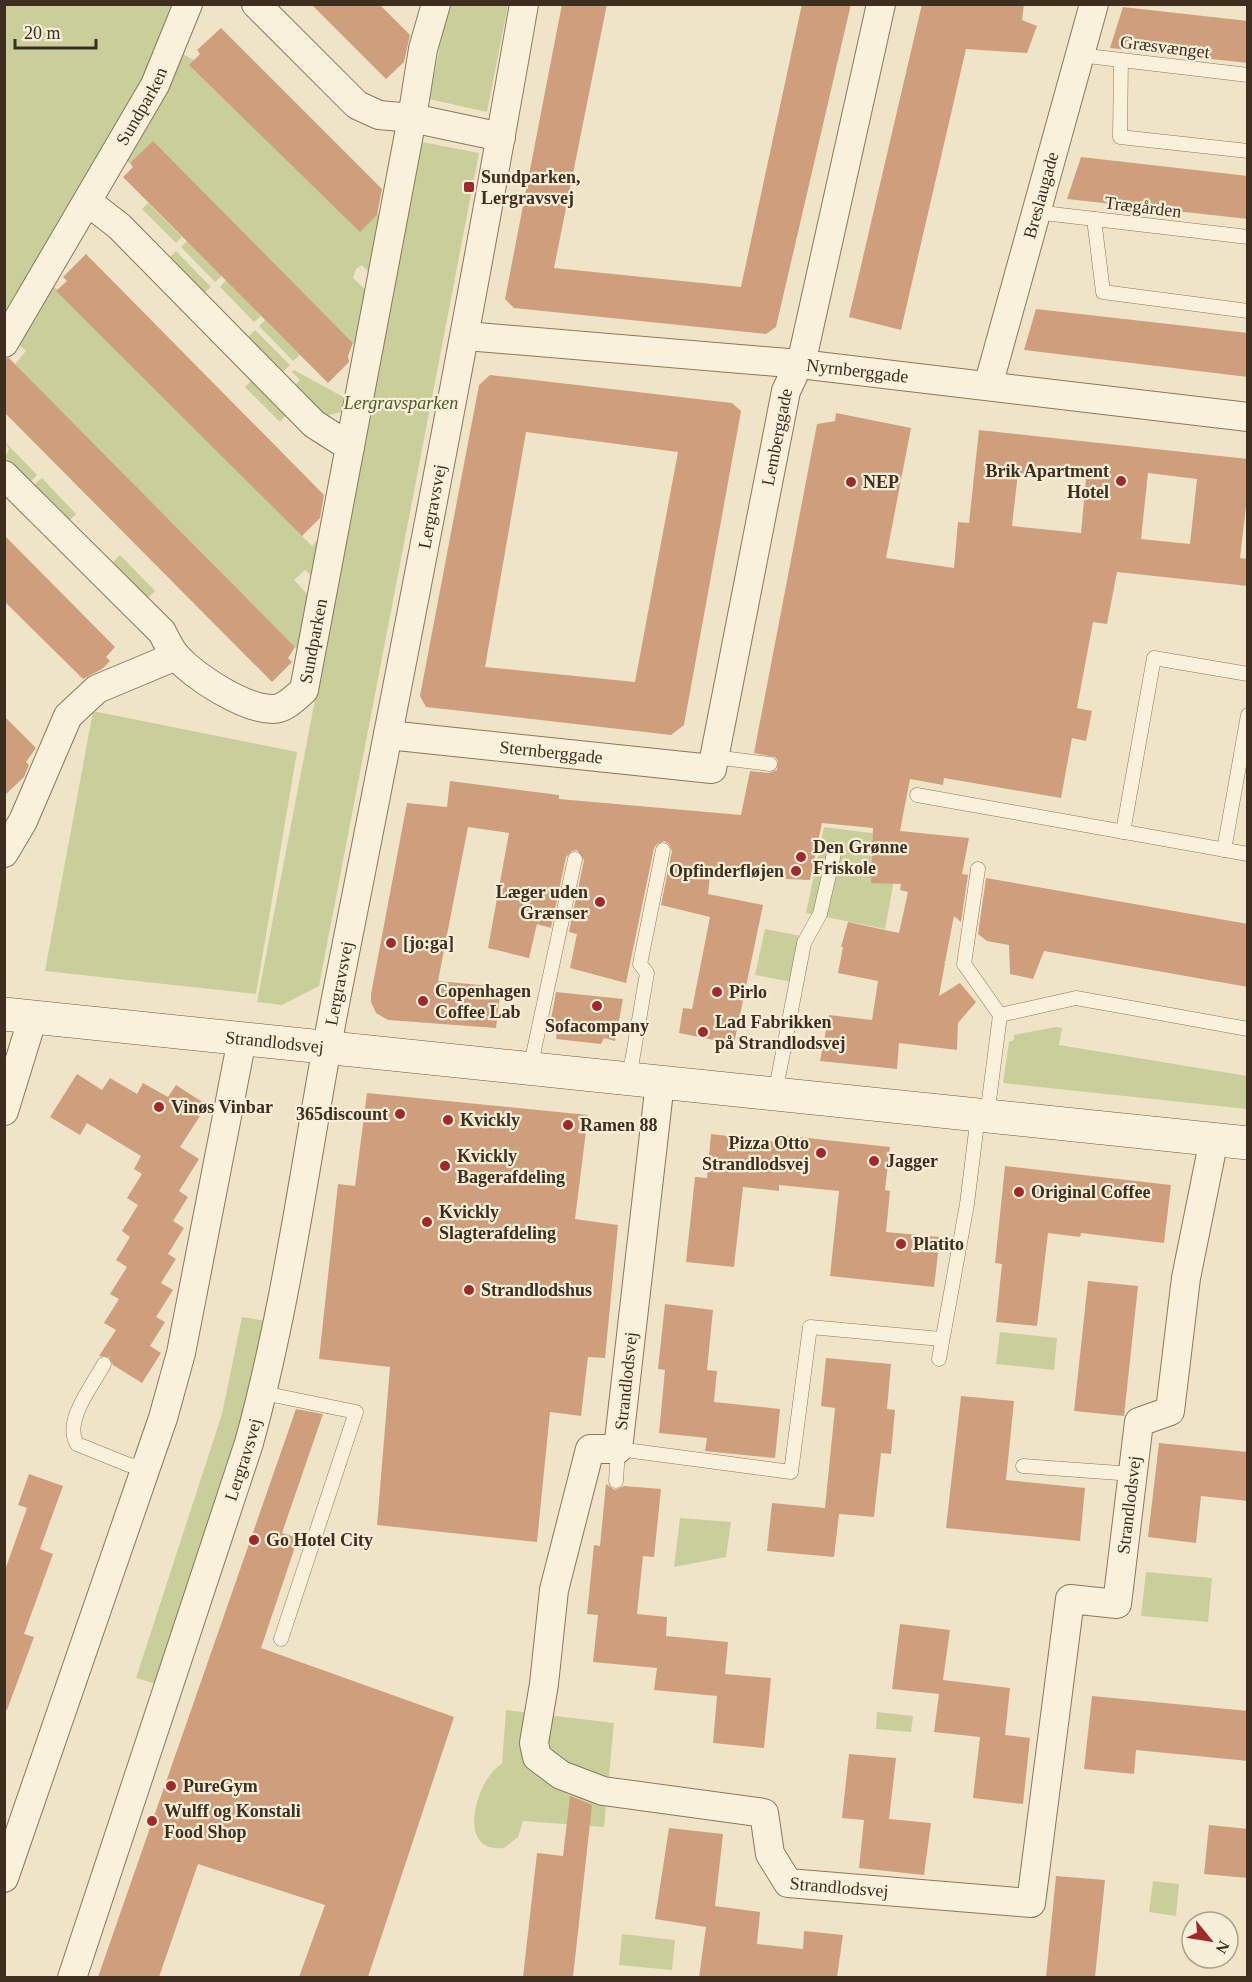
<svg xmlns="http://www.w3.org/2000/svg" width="1252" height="1982" font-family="'Times New Roman',serif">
<rect width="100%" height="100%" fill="#f0e4c8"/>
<g fill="#c9cf9b">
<path d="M5 5H178L137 100 5 323Z"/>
<path d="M448 5H508L487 112 429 99Z"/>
<path d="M181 53 194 60 360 231 382 210 372 275 362 265 356 269 353 278 369 293 357 347 153 142 130 163 126 161Z"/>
<path d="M422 142 479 153 319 986 282 1005 257 1002Z"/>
<path d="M148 203 182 237 176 243 142 209Z"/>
<path d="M187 241 222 276 215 282 181 247Z"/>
<path d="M176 251 211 287 203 294 168 259Z"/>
<path d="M226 280 261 316 254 322 220 287Z"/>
<path d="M52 284 312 546 323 534 314 578 305 570 294 580 310 597 297 649 15 364 26 351 17 343Z"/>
<path d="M265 320 300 355 293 361 259 326Z"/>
<path d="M255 330 290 365 281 374 246 339Z"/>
<path d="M294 370 347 399 345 411 325 416 294 386 300 380 292 372Z"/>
<path d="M254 378 288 413 280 422 245 387Z"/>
<path d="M4 441 37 475 30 482 5 457 9 449Z"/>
<path d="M42 478 76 514 68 522 33 486Z"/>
<path d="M120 555 155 591 146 600 111 564Z"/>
<path d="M93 711 297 752 256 994 45 971Z"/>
<path d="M824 827 902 837 885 929 806 913Z"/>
<path d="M765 929 801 936 792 982 755 975Z"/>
<path d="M1056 1027 1062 1028 1059 1045 1247 1076V1109L1003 1083 1009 1042 1014 1040V1035Z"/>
<path d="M242 1317 266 1321 235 1469 156 1684 136 1678 222 1414Z"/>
<path d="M1000 1332 1057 1338 1054 1370 996 1364Z"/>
<path d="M680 1518 731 1522 726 1557 674 1567Z"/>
<path d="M1146 1572 1212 1578 1208 1622 1141 1616Z"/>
<path d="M506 1710 614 1723 604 1827 523 1821 518 1837 504 1848C452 1854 479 1774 502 1764Z"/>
<path d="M877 1712 913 1716 911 1732 876 1729Z"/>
<path d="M1153 1881 1179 1884 1176 1916 1149 1912Z"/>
<path d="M622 1934 675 1940 672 1970 619 1965Z"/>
</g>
<g fill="#cf9f7d" fill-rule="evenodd">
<path d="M311 4H379L410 35 404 62 386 79Z"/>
<path d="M562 4H607L554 268 741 287 802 4H851L776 327 766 334 514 308 505 299Z"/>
<path d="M922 4H1024L1022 20 1037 26 1027 53 966 49 901 330 849 317Z"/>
<path d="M1123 7 1248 21V63L1110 48Z"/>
<path d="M221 28 382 189 377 215 360 232 189 65 200 54 197 50Z"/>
<path d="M153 141 353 343 348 356 349 362 328 383 123 177 133 167 130 163Z"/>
<path d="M1081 157 1248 176V219L1067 199Z"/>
<path d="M86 254 324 495 320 518 302 536 56 291 67 281 63 277Z"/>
<path d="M1036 309 1248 333V377L1024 350Z"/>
<path d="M9 358 295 647 288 658 292 662 272 682 4 412V359Z"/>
<path d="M490 375 732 403 741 411 684 725 671 735 426 707 420 696 479 385ZM526 432 678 452 635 682 485 667Z"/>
<path d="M836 413 911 428 886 558 954 568 958 522 969 523 979 430 1248 459V489L1240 558 1248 559V586L1117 572 1107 624 1093 622 1077 708 1092 711 1086 741 1072 738 1061 798 944 778 943 785 910 779 900 831 969 838 962 874 968 875 961 922 954 916 945 962 943 961 945 963 939 996 960 983 976 1002 958 1023 957 1050 899 1043 897 1069 820 1061 829 1015 872 1020 878 981 838 973 843 947H841L848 922 899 933 908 892 900 890 901 884 871 883 873 828 822 823 810 880 710 876 708 894 763 905 734 1044 679 1033 683 1008 692 1009 710 917 661 905 672 851 669 844 664 841 657 844 654 848 626 983 570 968 577 934 569 932 584 860 577 850 572 851 566 857 551 928 537 924 529 958 488 948 509 833 468 827 438 981 501 987 496 1028 388 1020 376 1013 371 1002V994L407 803 447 807 450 781 559 795V799L741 815 750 771 769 773 777 770 778 761 775 757 754 753 817 424 835 421ZM1018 473 1086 479 1081 533 1012 526ZM1148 473 1197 479 1190 544 1141 539Z"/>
<path d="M4 535 115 647 106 657 110 661 102 669 83 679 4 601Z"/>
<path d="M4 716 36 748 26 762 29 765 24 777 4 796Z"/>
<path d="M986 878 1248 924V987L1044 951 1033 979 1010 974 1009 945 987 941 978 934Z"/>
<path d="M556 992 623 999 615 1041 604 1038 601 1044 556 1039 557 1031 549 1030Z"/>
<path d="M77 1074 102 1090 110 1078 137 1094 143 1083 168 1097 176 1085 207 1105 180 1147 199 1159 179 1191 188 1197 173 1221 184 1228 168 1254 176 1259 161 1283 173 1290 156 1317 165 1322 150 1346 161 1353 142 1383 113 1365 109 1357 99 1356 116 1330 104 1323 119 1299 110 1294 127 1267 116 1260 130 1237 122 1231 138 1205 127 1198 142 1174 134 1169 141 1156 87 1123 80 1135 50 1117Z"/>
<path d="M367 1093 588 1115 575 1219 618 1225 605 1358 588 1357 581 1416 550 1412 537 1542 377 1525 390 1367 319 1359 338 1184 355 1186Z"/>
<path d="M711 1134 779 1142 780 1135 890 1147 885 1190 890 1191 886 1232 940 1237 934 1287 830 1276 839 1191 779 1185V1191L743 1187 734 1267 686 1262 695 1177 707 1178Z"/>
<path d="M1005 1166 1171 1185 1164 1243 1081 1233 1080 1237 1048 1233 1037 1326 996 1322 1002 1264 995 1263Z"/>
<path d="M1088 1281 1138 1286 1124 1416 1074 1411Z"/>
<path d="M665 1304 713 1310 707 1370 717 1371 714 1402 780 1409 775 1458 705 1451 707 1438 659 1433 665 1370 658 1369Z"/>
<path d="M826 1358 891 1364 887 1409 895 1410 891 1454 881 1453 874 1517 839 1514 834 1557 767 1551 772 1503 825 1508 835 1408 821 1406Z"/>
<path d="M961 1396 1014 1401 1006 1480 1085 1488 1080 1541 946 1528Z"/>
<path d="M296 1409 323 1414 282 1533 298 1538 261 1648 454 1717 368 1977H299L325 1905 198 1864 159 1977H98Z"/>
<path d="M1159 1443 1248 1452V1501L1201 1496 1196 1543 1148 1537Z"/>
<path d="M29 1474 63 1486 40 1549 53 1554 24 1634 34 1637 7 1710 4 1709V1573L27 1508 18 1505Z"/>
<path d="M606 1484 615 1490 624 1486 661 1489 654 1557 643 1556 637 1614 667 1617 666 1636 728 1642 725 1674 771 1678 764 1748 713 1743 717 1696 654 1690 657 1668 593 1662 598 1615 587 1614 594 1545 600 1546Z"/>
<path d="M900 1624 950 1630 943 1680 1010 1688 1005 1735 1030 1738 1023 1804 973 1798 980 1737 934 1732 939 1694 892 1689Z"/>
<path d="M1092 1696 1248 1711V1761L1136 1750 1134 1774 1084 1769Z"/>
<path d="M849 1754 896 1758 889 1819 931 1823 924 1875 859 1868 864 1820 842 1818Z"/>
<path d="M570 1796 592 1805 573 1977H523L537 1853 563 1856Z"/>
<path d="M1209 1825 1248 1829V1878L1204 1874Z"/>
<path d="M669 1828 723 1834 715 1906 760 1912 757 1944 803 1949 804 1931 843 1935 837 1977H699L706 1927 655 1919Z"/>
<path d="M1056 1876 1105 1880 1095 1977H1046Z"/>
</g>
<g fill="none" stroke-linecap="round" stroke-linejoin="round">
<g stroke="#8d765c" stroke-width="15">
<g id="lane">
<path d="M1079 55 1248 75"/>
<path d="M1121 60 1120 137 1248 151"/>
<path d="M1035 212 1248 237"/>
<path d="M1094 219 1103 292 1248 311"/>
<path d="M714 757 770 764"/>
<path d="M917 795 1248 854"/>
<path d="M1123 832 1154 658 1248 674"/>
<path d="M1224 850 1248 715"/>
<path d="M978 869 964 964 1000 1015 987 1116"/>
<path d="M1000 1015 1076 998 1248 1029"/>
<path d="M530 1069 575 859"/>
<path d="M629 1079 647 973 640 964 663 850"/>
<path d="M775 1094 804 943 820 914 835 849"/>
<path d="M939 1359 967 1204 978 1115"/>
<path d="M104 1364C93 1385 63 1421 77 1444L129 1465 146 1467"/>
<path d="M263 1393 356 1412 281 1639"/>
<path d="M1023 1466 1133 1474"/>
<path d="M616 1481 618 1449 791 1472 810 1327 941 1339"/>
</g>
</g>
<g stroke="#8d765c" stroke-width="30">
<g id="street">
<path d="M256 4 357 105 379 115 412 118 501 137"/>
<path d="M88 202 119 226 314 424 350 447"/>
<path id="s1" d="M466 336 800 364 1248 417"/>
<path id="s2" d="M4 343 155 85 188 4"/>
<path id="s3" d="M988 386 1094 4"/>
<path id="s4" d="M4 475 162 632C166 640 170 649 176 656 195 677 244 709 273 709 285 709 296 697 304 690L412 118 423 49 436 4"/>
<path id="s5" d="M388 735 712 769 786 391 803 355 881 4"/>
<path d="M4 853 23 821 68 716 97 689 176 656"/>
<path id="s6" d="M660 1082 618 1449H590L554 1590 544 1684 534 1743 537 1757 561 1775 603 1791 764 1813 770 1854 788 1883 1031 1903 1070 1599 1117 1604 1139 1422 1170 1411 1186 1278 1214 1139"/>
<path d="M4 1111 33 1017"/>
<path d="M4 1878 163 1418 181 1353 242 1039"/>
<path id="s7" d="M72 1978 249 1443C290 1294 308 1139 338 988 403 661 467 333 524 4"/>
</g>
</g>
<g stroke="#6f573f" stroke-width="34">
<g id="secondary">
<path id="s8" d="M4 1014 1248 1143"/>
</g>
</g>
<use href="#lane" stroke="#faf1dc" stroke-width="14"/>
<use href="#street" stroke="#faf1dc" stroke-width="28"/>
<use href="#secondary" stroke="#faf1dc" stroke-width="33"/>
</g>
<g fill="#9e2a2b" stroke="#f7eed8" stroke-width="2">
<rect x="463" y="181" width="12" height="12" rx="3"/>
<circle cx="1121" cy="481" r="6"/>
<circle cx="851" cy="482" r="6"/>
<circle cx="801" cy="857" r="6"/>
<circle cx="796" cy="871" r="6"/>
<circle cx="600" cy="902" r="6"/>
<circle cx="391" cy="943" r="6"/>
<circle cx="717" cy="992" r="6"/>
<circle cx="423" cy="1001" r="6"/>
<circle cx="597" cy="1006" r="6"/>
<circle cx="703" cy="1032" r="6"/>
<circle cx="159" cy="1107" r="6"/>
<circle cx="400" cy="1114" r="6"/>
<circle cx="448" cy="1120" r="6"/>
<circle cx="568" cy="1125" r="6"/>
<circle cx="821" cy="1153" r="6"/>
<circle cx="874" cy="1161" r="6"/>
<circle cx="445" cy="1166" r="6"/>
<circle cx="1019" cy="1192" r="6"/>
<circle cx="427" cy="1222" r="6"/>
<circle cx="901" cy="1244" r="6"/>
<circle cx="469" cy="1290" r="6"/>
<circle cx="254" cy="1540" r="6"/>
<circle cx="171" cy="1786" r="6"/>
<circle cx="152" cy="1821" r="6"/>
</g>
<g text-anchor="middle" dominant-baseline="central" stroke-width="4.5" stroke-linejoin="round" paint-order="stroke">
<g font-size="18" fill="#3d2e20" stroke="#f7eed8">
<text transform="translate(1165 47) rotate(7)">Græsvænget</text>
<text stroke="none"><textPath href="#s2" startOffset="274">Sundparken</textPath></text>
<text stroke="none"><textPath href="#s3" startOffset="198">Breslaugade</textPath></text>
<text transform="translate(1143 207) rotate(7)">Trægården</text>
<text stroke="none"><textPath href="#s1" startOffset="393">Nyrnberggade</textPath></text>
<text stroke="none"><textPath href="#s5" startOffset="664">Lemberggade</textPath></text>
<text stroke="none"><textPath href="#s7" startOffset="1518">Lergravsvej</textPath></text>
<text stroke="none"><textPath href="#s4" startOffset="450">Sundparken</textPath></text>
<text stroke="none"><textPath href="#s5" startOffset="164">Sternberggade</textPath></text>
<text stroke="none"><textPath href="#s7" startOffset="1032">Lergravsvej</textPath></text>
<text stroke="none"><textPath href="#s8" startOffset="272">Strandlodsvej</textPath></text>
<text transform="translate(626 1381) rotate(-84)">Strandlodsvej</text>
<text stroke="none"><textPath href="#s7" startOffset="546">Lergravsvej</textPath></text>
<text stroke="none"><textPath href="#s6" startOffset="1722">Strandlodsvej</textPath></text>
<text stroke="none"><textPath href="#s6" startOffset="1076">Strandlodsvej</textPath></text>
</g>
<g font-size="18" font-weight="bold" fill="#3d2e20" stroke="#f7eed8" text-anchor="start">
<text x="481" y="177">Sundparken,<tspan x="481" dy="21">Lergravsvej</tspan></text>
<text x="1109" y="471" text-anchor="end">Brik Apartment<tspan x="1109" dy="21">Hotel</tspan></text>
<text x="863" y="482">NEP</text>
<text x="813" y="847">Den Grønne<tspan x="813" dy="21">Friskole</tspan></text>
<text x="784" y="871" text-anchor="end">Opfinderfløjen</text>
<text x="588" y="892" text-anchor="end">Læger uden<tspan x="588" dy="21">Grænser</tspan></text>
<text x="403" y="943">[jo:ga]</text>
<text x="435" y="991">Copenhagen<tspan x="435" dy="21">Coffee Lab</tspan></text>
<text x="729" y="992">Pirlo</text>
<text x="715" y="1022">Lad Fabrikken<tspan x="715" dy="21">på Strandlodsvej</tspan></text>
<text x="597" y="1026" text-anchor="middle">Sofacompany</text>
<text x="171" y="1107">Vinøs Vinbar</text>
<text x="388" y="1114" text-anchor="end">365discount</text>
<text x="460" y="1120">Kvickly</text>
<text x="580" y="1125">Ramen 88</text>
<text x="809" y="1143" text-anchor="end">Pizza Otto<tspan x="809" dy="21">Strandlodsvej</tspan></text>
<text x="457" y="1156">Kvickly<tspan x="457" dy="21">Bagerafdeling</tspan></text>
<text x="886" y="1161">Jagger</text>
<text x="1031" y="1192">Original Coffee</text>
<text x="439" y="1212">Kvickly<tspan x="439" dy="21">Slagterafdeling</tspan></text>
<text x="913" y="1244">Platito</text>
<text x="481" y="1290">Strandlodshus</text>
<text x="266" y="1540">Go Hotel City</text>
<text x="183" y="1786">PureGym</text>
<text x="164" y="1811">Wulff og Konstali<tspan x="164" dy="21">Food Shop</tspan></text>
</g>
<g font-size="18" font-style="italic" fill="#4d5a26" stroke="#f7eed8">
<text x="401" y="403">Lergravsparken</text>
</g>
</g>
<rect width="1252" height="1982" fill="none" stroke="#3d2e20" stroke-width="12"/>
<g transform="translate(1210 1940) rotate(120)"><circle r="28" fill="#f7eed8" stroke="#ada18e" stroke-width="1.5"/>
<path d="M0-4.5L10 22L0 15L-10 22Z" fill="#9e2a2b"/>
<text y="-9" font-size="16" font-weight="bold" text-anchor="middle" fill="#3d2e20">N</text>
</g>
<path d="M15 39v9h81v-9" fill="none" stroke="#3d2e20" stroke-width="3"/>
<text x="24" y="39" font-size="18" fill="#3d2e20" stroke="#f7eed8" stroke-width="4.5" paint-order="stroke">20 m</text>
</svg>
